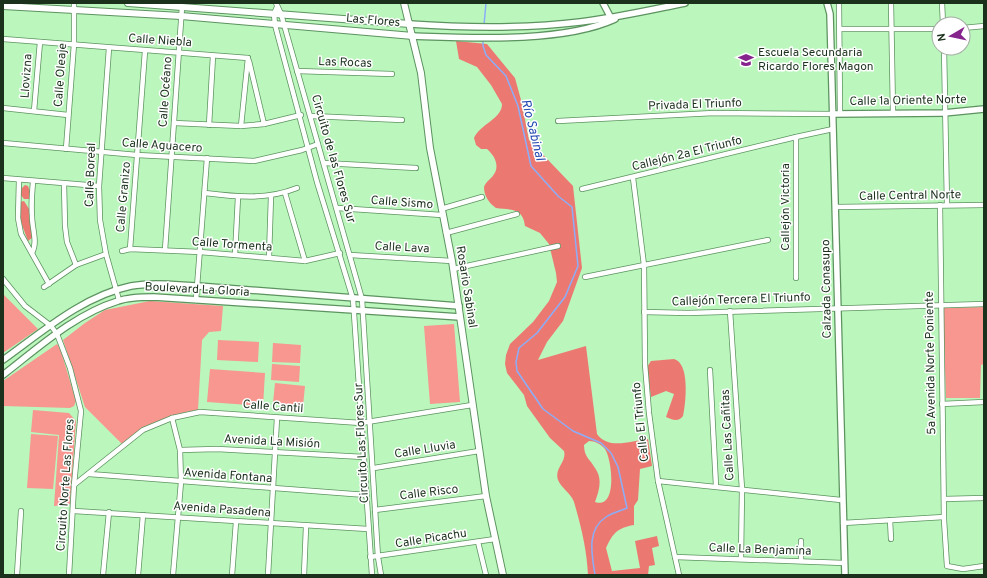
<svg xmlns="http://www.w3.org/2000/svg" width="987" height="578" font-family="Overpass,sans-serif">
<rect width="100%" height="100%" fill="#bbf6bd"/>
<g fill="#f7978f">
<path d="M3 294 38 329 3 353Z"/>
<path d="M150 301 223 306 221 331 209 332 202 340 198 410C168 414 145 426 122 444L85 407 63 340 85 323 105 310Z"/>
<path d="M984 307V364L981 365 980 398H946L943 308Z"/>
<path d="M454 324 460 402 430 404 424 326Z"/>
<path d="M218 340 259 342 258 362 217 360Z"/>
<path d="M273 343 301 345 300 363 272 362Z"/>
<path d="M57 344 60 348 76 401 74 406 70 408 3 406V381Z"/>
<path d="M272 364 300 366 299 382 271 380Z"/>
<path d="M210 369 265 373 263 406 207 402Z"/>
<path d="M275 383 305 386 303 406 273 403Z"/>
<path d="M33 410 69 413 76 421 70 504 54 506 59 435 31 432Z"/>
<path d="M31 434 58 436 53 489 27 488Z"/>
</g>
<g fill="#ec7971" fill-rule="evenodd">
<path d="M456 41 487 44 515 78 521 100 529 140 573 186 582 268 563 321 547 342 538 360 586 346 597 434C608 450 631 441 648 439L652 466 640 469 638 500 634 506V525C617 528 613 533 606 548L612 571 640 568 635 541 657 536 659 546 652 548 655 565 649 566 648 575H588C587 550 581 526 574 502 571 493 561 488 558 480 554 468 567 462 564 451L550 438 527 406 524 395 507 373 505 364 506 355 510 344 533 322 549 301 557 282 556 273 549 244 540 233 525 226C523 207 510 210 496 208 489 203 484 196 484 187 486 182 489 180 492 177 501 167 495 156 487 149H481L476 145 474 138C480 124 502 119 502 104L491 85 477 67 459 59ZM589 441C595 441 601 444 605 449 612 459 618 510 595 502 599 491 603 479 595 468 590 459 584 457 584 445Z"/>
<path d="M25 185 28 186 30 192 29 199H24L20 194 22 188Z"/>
<path d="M24 201 29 209 33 237 28 241 19 217 20 202Z"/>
<path d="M674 359C690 363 686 403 683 416 679 422 672 420 666 417L674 394 666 391 651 397 647 367 651 361Z"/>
</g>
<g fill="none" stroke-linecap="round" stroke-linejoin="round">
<g stroke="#8caef9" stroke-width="1.5">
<path d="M484 25 486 3"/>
<path d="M483 39V46L486 55 506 76 518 106 531 166 558 196 572 207 578 266 565 297 537 333 519 348 516 362 517 371 543 409 573 431 601 443 611 453 618 467 627 508C620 511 612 513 606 517 586 530 592 555 595 575"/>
</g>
<g stroke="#5c935f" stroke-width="6">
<g id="minor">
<path d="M276 3 281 14 362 299 378 557 381 575"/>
<path d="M839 3 840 113"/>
<path d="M891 3 893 113"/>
<path d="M942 3 943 24"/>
<path d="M277 7 274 14 275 25 317 182 353 299 372 575"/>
<path d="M963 28 984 26"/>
<path d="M840 29H939"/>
<path d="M3 39 248 58"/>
<path d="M109 48 99 186 100 220 106 254 119 300"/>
<path d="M944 48 947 205"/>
<path d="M249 61 264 124"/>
<path d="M297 71 392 74"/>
<path d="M3 108 68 115"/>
<path d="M34 111 40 42"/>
<path d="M311 116 402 120"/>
<path d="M558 121 714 113 833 114"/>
<path d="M174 123 241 126 264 124 301 115"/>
<path d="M209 125 213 56"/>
<path d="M241 126 248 58"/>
<path d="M796 137V278"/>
<path d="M3 143 137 155 254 161 302 150 318 144"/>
<path d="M66 149 74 44V3"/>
<path d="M324 163 416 168"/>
<path d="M3 178 99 186"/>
<path d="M633 178 644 265 645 364 649 413 658 481 679 575"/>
<path d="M19 180 18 218 21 234 49 284"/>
<path d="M64 184 65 226 67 242 76 265"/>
<path d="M582 189 796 137 833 129"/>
<path d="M205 193C237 197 267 200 297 188"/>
<path d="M285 193 305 261"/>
<path d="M940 205 944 520 947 566 963 569 984 566"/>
<path d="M836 207 984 205"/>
<path d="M337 208 442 215"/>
<path d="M441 209 482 197"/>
<path d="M446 233 517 214"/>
<path d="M130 249 145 51"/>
<path d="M165 250 182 7"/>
<path d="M122 251 130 249 200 252 305 261 340 253"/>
<path d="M32 253C38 242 32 229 32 216 31 205 32 193 33 182"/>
<path d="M235 255 238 197"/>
<path d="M350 255 452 261"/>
<path d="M269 257 271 196"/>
<path d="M453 269 558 246"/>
<path d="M585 277 768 240"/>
<path d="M3 279 25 306 51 326 57 334 70 368 81 411 74 485 69 575"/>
<path d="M44 287 76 265 106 254"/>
<path d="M196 300 207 158"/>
<path d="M730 311 742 489 741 558"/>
<path d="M644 312 688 313 984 304"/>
<path d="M710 370 716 486"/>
<path d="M942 404 984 402"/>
<path d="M172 418 180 450 181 482 173 575"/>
<path d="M180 450 217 449 364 457"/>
<path d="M374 468 479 451"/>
<path d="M89 474 366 495"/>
<path d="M658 481 841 500"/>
<path d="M74 485 143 430 172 418 200 412 361 423 472 405"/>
<path d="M944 499 984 498"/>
<path d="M375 510 486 496"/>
<path d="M74 511 368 529"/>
<path d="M890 520 891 539"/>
<path d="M843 523 944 517"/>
<path d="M801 541V561"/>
<path d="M478 542 486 575"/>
<path d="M370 557 495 539"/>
<path d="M675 557 844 563"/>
<path d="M17 575 21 511"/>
<path d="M103 575 109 512"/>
<path d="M138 575 143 515"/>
<path d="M232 575 236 522"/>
<path d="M268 575 277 418"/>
<path d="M304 575 306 527"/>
</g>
</g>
<g stroke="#5c935f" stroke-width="8">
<g id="tertiary">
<path d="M603 3 612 20"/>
<path d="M827 3 830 14 845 575"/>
<path d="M410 24C467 28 524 29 580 22 615 18 650 10 685 3"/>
<path d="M413 36C471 38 563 43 615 19"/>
<path d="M833 114 944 113 984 109"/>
<path d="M3 360C42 332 83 296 131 286 153 282 176 285 198 286L459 306"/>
<path d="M3 375C38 348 75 314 118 301 129 297 142 297 154 297L460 317"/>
</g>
</g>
<g stroke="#5c935f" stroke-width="8">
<g id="secondary">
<path d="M128 3 410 24"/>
<path d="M404 3 421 73 430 148 452 261 486 496 503 575"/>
<path d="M3 6 181 16 413 36"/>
</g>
</g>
<use href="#minor" stroke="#fff" stroke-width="4.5"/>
<use href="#tertiary" stroke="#fff" stroke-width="5.5"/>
<use href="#secondary" stroke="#fff" stroke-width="6"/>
</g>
<defs>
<g id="school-bare" transform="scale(1.2)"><path d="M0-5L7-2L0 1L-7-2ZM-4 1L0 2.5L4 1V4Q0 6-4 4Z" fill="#86248d" stroke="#fff" stroke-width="2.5" paint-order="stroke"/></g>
</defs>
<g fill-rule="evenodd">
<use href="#school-bare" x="746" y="60"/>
</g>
<g text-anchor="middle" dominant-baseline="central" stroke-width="3" stroke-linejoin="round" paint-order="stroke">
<g font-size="12" fill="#1b311c" stroke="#fff">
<text transform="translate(373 21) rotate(5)">Las Flores</text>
<text transform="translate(160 41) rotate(4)">Calle Niebla</text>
<text transform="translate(345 63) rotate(2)">Las Rocas</text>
<text transform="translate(61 75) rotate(-86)">Calle Oleaje</text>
<text transform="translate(27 76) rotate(-86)">Llovizna</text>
<text transform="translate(166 92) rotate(-86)">Calle Océano</text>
<text transform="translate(908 101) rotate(-1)">Calle 1a Oriente Norte</text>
<text transform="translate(695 105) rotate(-2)">Privada El Triunfo</text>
<text transform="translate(162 146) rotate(4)">Calle Aguacero</text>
<text transform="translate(687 154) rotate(-14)">Callejón 2a El Triunfo</text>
<text transform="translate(333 159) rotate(74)">Circuito de las Flores Sur</text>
<text transform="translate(91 175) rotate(-88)">Calle Boreal</text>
<text transform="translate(910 196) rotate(-1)">Calle Central Norte</text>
<text transform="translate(124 197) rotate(-85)">Calle Granizo</text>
<text transform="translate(402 203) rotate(4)">Calle Sismo</text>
<text transform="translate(786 207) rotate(-90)">Callejón Victoria</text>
<text transform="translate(232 245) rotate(4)">Calle Tormenta</text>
<text transform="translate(402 248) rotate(3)">Calle Lava</text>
<text transform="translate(466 287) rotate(81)">Rosario Sabinal</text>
<text transform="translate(827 289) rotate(-91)">Calzada Conasupo</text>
<text transform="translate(197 290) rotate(3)">Boulevard La Gloria</text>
<text transform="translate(741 300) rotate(-2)">Callejón Tercera El Triunfo</text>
<text transform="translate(931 363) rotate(-91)">5a Avenida Norte Poniente</text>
<text transform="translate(273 407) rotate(4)">Calle Cantil</text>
<text transform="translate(641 422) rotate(-96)">Calle El Triunfo</text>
<text transform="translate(728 435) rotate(-93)">Calle Las Cañitas</text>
<text transform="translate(272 442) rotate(3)">Avenida La Misión</text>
<text transform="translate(362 443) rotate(-93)">Circuito Las Flores Sur</text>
<text transform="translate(425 450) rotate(-9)">Calle Lluvia</text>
<text transform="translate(228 476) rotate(4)">Avenida Fontana</text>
<text transform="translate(66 485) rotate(-86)">Circuito Norte Las Flores</text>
<text transform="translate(429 493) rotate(-7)">Calle Risco</text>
<text transform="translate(222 510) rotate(4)">Avenida Pasadena</text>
<text transform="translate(431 539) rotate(-9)">Calle Picachu</text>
<text transform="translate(760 550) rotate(2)">Calle La Benjamina</text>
</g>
<g font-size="12" fill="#1b311c" stroke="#fff" text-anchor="start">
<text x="758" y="53">Escuela Secundaria<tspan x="758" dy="14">Ricardo Flores Magon</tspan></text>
</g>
<g font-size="13" font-style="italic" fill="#2448b1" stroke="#fff">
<text transform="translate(532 130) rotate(76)">Río Sabinal</text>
</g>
</g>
<rect width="987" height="578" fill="none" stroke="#1b311c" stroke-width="8"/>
<g transform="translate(951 36) rotate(261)"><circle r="19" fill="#ffffff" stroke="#a4ada4"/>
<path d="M0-3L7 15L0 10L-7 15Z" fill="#86248d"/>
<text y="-6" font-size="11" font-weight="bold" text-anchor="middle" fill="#1b311c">N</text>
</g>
</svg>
